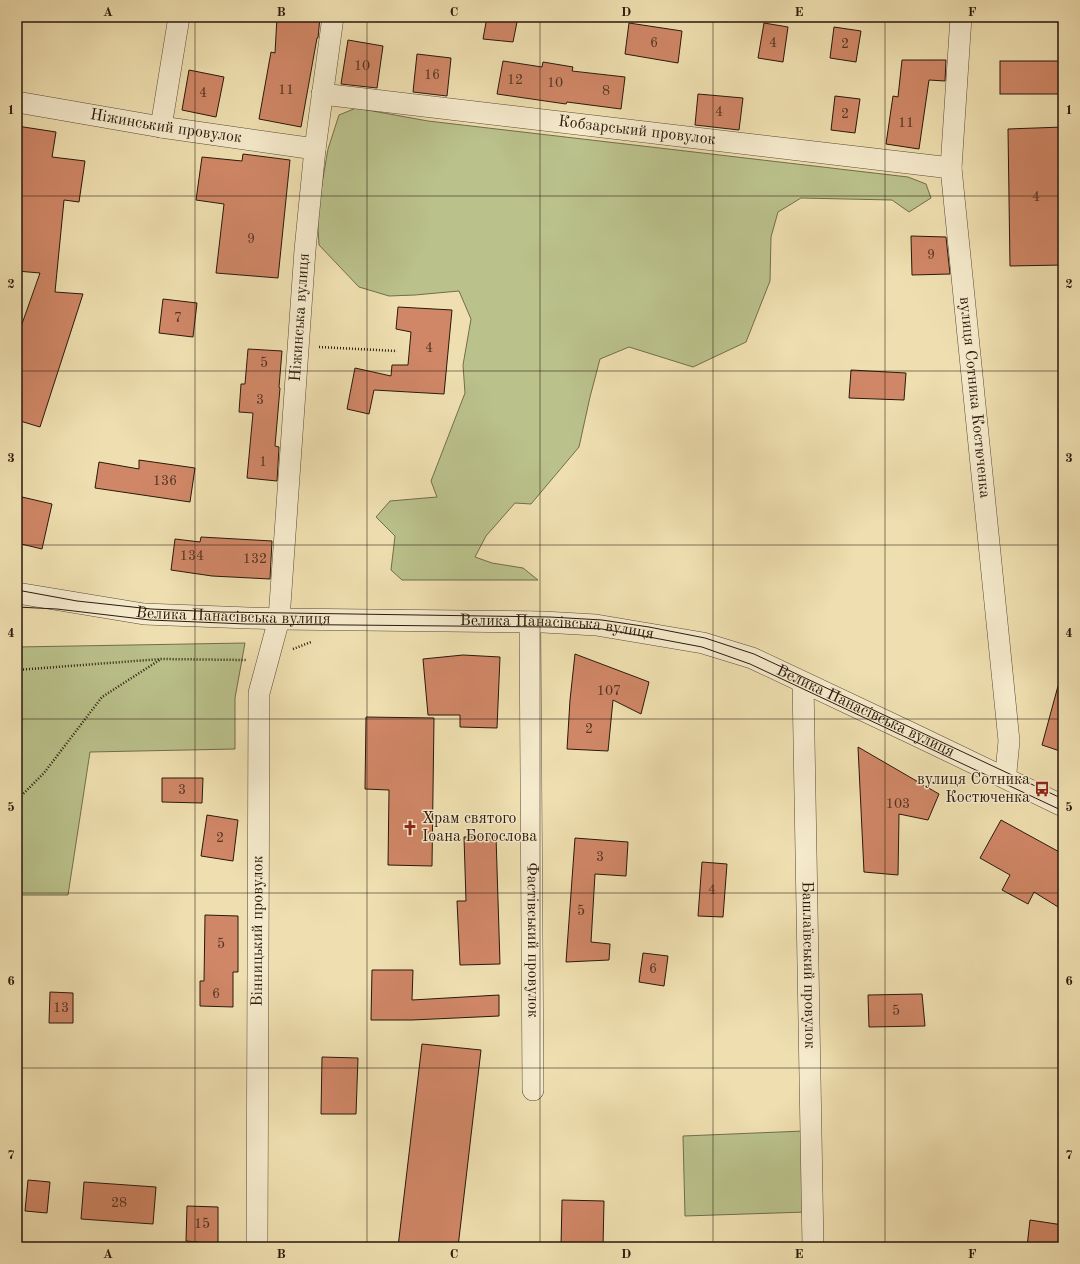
<svg xmlns="http://www.w3.org/2000/svg" width="1080" height="1264" font-family="'Old Standard TT',serif">
<rect width="100%" height="100%" fill="#efdfb0"/>
<filter id="stains"><feTurbulence type="fractalNoise" baseFrequency=".005" numOctaves="4"/><feColorMatrix values="0 0 0 0 .2 0 0 0 0 .09 0 0 0 0 .02 0 0 0 .5 -.17"/></filter>
<radialGradient id="worn" r=".72"><stop offset=".6" stop-color="#630" stop-opacity="0"/><stop offset="1" stop-color="#630" stop-opacity=".3"/></radialGradient>
<g fill="#bac18b" stroke="#726d4b">
<path d="M356 108 428 121 908 177 926 184 931 198 909 212 892 200 801 198 778 212 771 237 770 281 746 342 693 367 629 347 600 359 590 397 579 447 531 504 515 503 486 536 475 557 492 563 523 568 538 580H402L391 570 395 536 376 517 390 501 437 497 431 481 465 393 463 365 471 319 459 291 415 295 389 296 359 287 319 245 317 213 328 149 339 115Z"/>
<path d="M245 643 235 698V749L90 752 68 895H17V647Z"/>
<path d="M804 1131 806 1212 685 1216 683 1136Z"/>
</g>
<g fill="#d08767" stroke="#29190b">
<path d="M277 17H320L318 38H317L301 127 259 119 271 52 275 53Z"/>
<path d="M487 17H518L513 42 483 39Z"/>
<path d="M629 23 682 31 678 63 625 54Z"/>
<path d="M764 23 788 27 783 62 758 58Z"/>
<path d="M834 27 861 31 856 62 830 58Z"/>
<path d="M348 40 383 46 377 88 341 84Z"/>
<path d="M417 54 451 58 447 96 413 92Z"/>
<path d="M902 60H946L945 81 929 80 919 149 886 144 893 96 898 97Z"/>
<path d="M503 61 542 67 543 62 573 67 572 71 625 77 621 109 567 102 566 104 497 94Z"/>
<rect x="1000" y="61" width="63" height="33"/>
<path d="M189 70 224 77 216 117 182 110Z"/>
<path d="M698 94 743 98 739 130 695 125Z"/>
<path d="M835 96 860 99 855 133 831 130Z"/>
<path d="M17 126 56 132 52 157 85 161 79 202 64 200 55 292 83 294 40 427 17 420V338L40 273 17 271Z"/>
<path d="M1063 127V265L1010 266 1008 129Z"/>
<path d="M243 154 290 160 278 278 216 273 224 204 196 200 202 157 242 161Z"/>
<path d="M911 236 946 237 950 274 912 275Z"/>
<path d="M163 299 197 303 193 337 159 333Z"/>
<path d="M398 307 452 310 444 394 374 390 369 414 347 409 355 368 391 376 392 365H408L411 332 396 329Z"/>
<path d="M248 349 282 351 279 387 280 388 275 446 279 447 277 481 247 478 253 413 239 412 241 384H245Z"/>
<path d="M851 370 906 373 904 400 849 398Z"/>
<path d="M139 460 195 468 190 502 95 488 99 462 139 469Z"/>
<path d="M22 497 52 504 42 549 17 543V519Z"/>
<path d="M201 537 272 541 270 579 212 576 171 570 175 539 200 542Z"/>
<path d="M575 654 649 682 641 714 613 700 608 751 567 749 570 700Z"/>
<path d="M463 655 500 657 497 728 460 727V715H428L423 659Z"/>
<path d="M1058 686 1063 687V752L1042 745Z"/>
<path d="M366 717 434 718 432 866 388 865 389 790 365 789Z"/>
<path d="M858 747 939 794 928 820 899 814 898 875 864 872Z"/>
<path d="M162 778H203L202 803 162 802Z"/>
<path d="M207 815 238 820 233 861 201 856Z"/>
<path d="M1001 820 1063 854V910L1034 892 1028 904 1002 890 1010 875 980 858Z"/>
<path d="M496 836 500 964 460 965 457 901H466L464 837Z"/>
<path d="M575 838 628 842 626 876 595 874 591 942 610 944 609 960 566 962Z"/>
<path d="M702 862 727 864 723 917 698 916Z"/>
<path d="M205 915 238 916V972H233V1007L200 1006V981H204Z"/>
<path d="M643 953 668 956 664 986 639 982Z"/>
<path d="M372 970H413L412 1000 499 995V1016L412 1020H371Z"/>
<path d="M50 992 73 993V1023H49Z"/>
<path d="M922 994 925 1026 869 1027 868 995Z"/>
<path d="M422 1044 481 1050 458 1247H398Z"/>
<path d="M322 1057 358 1058 356 1114H321Z"/>
<path d="M28 1180 50 1182 47 1213 25 1211Z"/>
<path d="M84 1182 156 1187 153 1224 81 1219Z"/>
<path d="M562 1200 604 1201 603 1247H561Z"/>
<path d="M187 1206 218 1207V1244L186 1241Z"/>
<path d="M1030 1220 1063 1225V1247H1027Z"/>
</g>
<g fill="none" stroke-linecap="round" stroke-linejoin="round">
<g stroke="#5a4a34" stroke-width="22">
<g id="minor">
<path id="s1" d="M961 17 951 168 1009 741 1006 772 1004 777"/>
<path id="s2" d="M322 94 951 168"/>
<path id="s3" d="M17 102 161 127 315 149"/>
<path d="M161 127 179 17"/>
<path id="s4" d="M17 593 144 614 279 619 543 622 596 625 703 643 752 658 909 732 1063 806"/>
<path id="s5" d="M530 622 533 1090"/>
<path id="s6" d="M803 683 813 1247"/>
<path id="s7" d="M257 1247 259 693 272 645 279 619 305 250 315 149 333 17"/>
</g>
</g>
<g stroke="#29190b" stroke-width="2.5" stroke-dasharray="1 2" stroke-linecap="butt">
<path d="M319 347 397 351"/>
<path d="M293 649 311 642"/>
<path d="M17 670 161 659 246 660"/>
<path d="M17 800 44 773 102 697 161 659"/>
</g>
<use href="#minor" stroke="#f5eacc" stroke-width="21"/>
<g stroke="#29190b" stroke-width="1">
<path d="M17 590 77 601 151 609 221 612 550 617 602 620 649 627 705 638 754 654 1063 799"/>
<path d="M17 607 57 609 150 620 246 624 551 627 602 629 649 637 702 647 750 664 1063 811"/>
</g>
</g>
<path fill="none" stroke="#29190b" stroke-width="1" stroke-opacity="0.55" d="M195 17V1247M367 17V1247M540 17V1247M713 17V1247M885 17V1247M17 196H1063M17 371H1063M17 545H1063M17 719H1063M17 893H1063M17 1068H1063"/>
<defs>
<g id="bus-bare" transform="scale(1.2)"><path d="M-5-6H5V4H4V6H2V4H-2V6H-4V4H-5ZM-3.5-4V0h7V-4ZM-3.5 1.2v1.5H-2V1.2ZM2 1.2v1.5H3.5V1.2Z" fill="#8f2418" stroke="#f5eacc" stroke-width="2.5" paint-order="stroke"/></g>
<g id="church-bare" transform="scale(1.2)"><path d="M-1.2-6h2.4v3.5h3.3v2.4h-3.3V6h-2.4V-.1h-3.3v-2.4h3.3Z" fill="#8f2418" stroke="#f5eacc" stroke-width="2.5" paint-order="stroke"/></g>
</defs>
<g fill-rule="evenodd">
<use href="#bus-bare" x="1042" y="789"/>
<use href="#church-bare" x="410" y="828"/>
</g>
<g text-anchor="middle" dominant-baseline="central" stroke-width="3" stroke-linejoin="round" paint-order="stroke">
<g font-size="14" fill="#533422">
<text x="654" y="43">6</text>
<text x="773" y="43">4</text>
<text x="845" y="44">2</text>
<text x="362" y="66">10</text>
<text x="432" y="75">16</text>
<text x="515" y="80">12</text>
<text x="555" y="83">10</text>
<text x="286" y="90">11</text>
<text x="606" y="91">8</text>
<text x="203" y="93">4</text>
<text x="719" y="112">4</text>
<text x="845" y="114">2</text>
<text x="906" y="123">11</text>
<text x="1036" y="197">4</text>
<text x="251" y="239">9</text>
<text x="931" y="255">9</text>
<text x="178" y="318">7</text>
<text x="429" y="348">4</text>
<text x="264" y="363">5</text>
<text x="260" y="400">3</text>
<text x="263" y="462">1</text>
<text x="165" y="481">136</text>
<text x="192" y="556">134</text>
<text x="255" y="559">132</text>
<text x="609" y="691">107</text>
<text x="589" y="729">2</text>
<text x="182" y="790">3</text>
<text x="898" y="804">103</text>
<text x="220" y="838">2</text>
<text x="600" y="857">3</text>
<text x="712" y="890">4</text>
<text x="581" y="911">5</text>
<text x="221" y="944">5</text>
<text x="653" y="969">6</text>
<text x="216" y="994">6</text>
<text x="61" y="1008">13</text>
<text x="896" y="1011">5</text>
<text x="119" y="1203">28</text>
<text x="202" y="1224">15</text>
</g>
<g font-size="16" fill="#29190b" stroke="#f5eacc">
<text stroke="none"><textPath href="#s3" startOffset="151">Ніжинський провулок</textPath></text>
<text stroke="none"><textPath href="#s2" startOffset="317">Кобзарський провулок</textPath></text>
<text stroke="none"><textPath href="#s7" startOffset="933">Ніжинська вулиця</textPath></text>
<text stroke="none"><textPath href="#s1" startOffset="382">вулиця Сотника Костюченка</textPath></text>
<text stroke="none"><textPath href="#s4" startOffset="218">Велика Панасівська вулиця</textPath></text>
<text stroke="none"><textPath href="#s4" startOffset="542">Велика Панасівська вулиця</textPath></text>
<text stroke="none"><textPath href="#s4" startOffset="866">Велика Панасівська вулиця</textPath></text>
<text stroke="none"><textPath href="#s7" startOffset="316">Вінницький провулок</textPath></text>
<text stroke="none"><textPath href="#s5" startOffset="318">Фастівський провулок</textPath></text>
<text stroke="none"><textPath href="#s6" startOffset="282">Башлаївський провулок</textPath></text>
</g>
<g font-size="16" fill="#29190b" stroke="#f5eacc" text-anchor="end">
<text x="1030" y="780">вулиця Сотника<tspan x="1030" dy="18">Костюченка</tspan></text>
<text x="422" y="819" text-anchor="start">Храм святого<tspan x="422" dy="18">Іоана Богослова</tspan></text>
</g>
</g>
<rect width="1080" height="1264" fill="none" stroke="#efdfb0" stroke-width="44"/>
<rect x="22" y="22" width="1036" height="1220" fill="none" stroke="#29190b" stroke-width="1.5"/>
<g font-size="13" text-anchor="middle" font-weight="bold" fill="#29190b">
<text x="108" y="16">A</text>
<text x="281" y="16">B</text>
<text x="454" y="16">C</text>
<text x="626" y="16">D</text>
<text x="799" y="16">E</text>
<text x="972" y="16">F</text>
<text x="11" y="114">1</text>
<text x="1069" y="114">1</text>
<text x="11" y="288">2</text>
<text x="1069" y="288">2</text>
<text x="11" y="462">3</text>
<text x="1069" y="462">3</text>
<text x="11" y="637">4</text>
<text x="1069" y="637">4</text>
<text x="11" y="811">5</text>
<text x="1069" y="811">5</text>
<text x="11" y="985">6</text>
<text x="1069" y="985">6</text>
<text x="11" y="1159">7</text>
<text x="1069" y="1159">7</text>
<text x="108" y="1258">A</text>
<text x="281" y="1258">B</text>
<text x="454" y="1258">C</text>
<text x="626" y="1258">D</text>
<text x="799" y="1258">E</text>
<text x="972" y="1258">F</text>
</g>
<rect width="100%" height="100%" filter="url(#stains)"/>
<rect width="100%" height="100%" fill="url(#worn)"/>
</svg>
